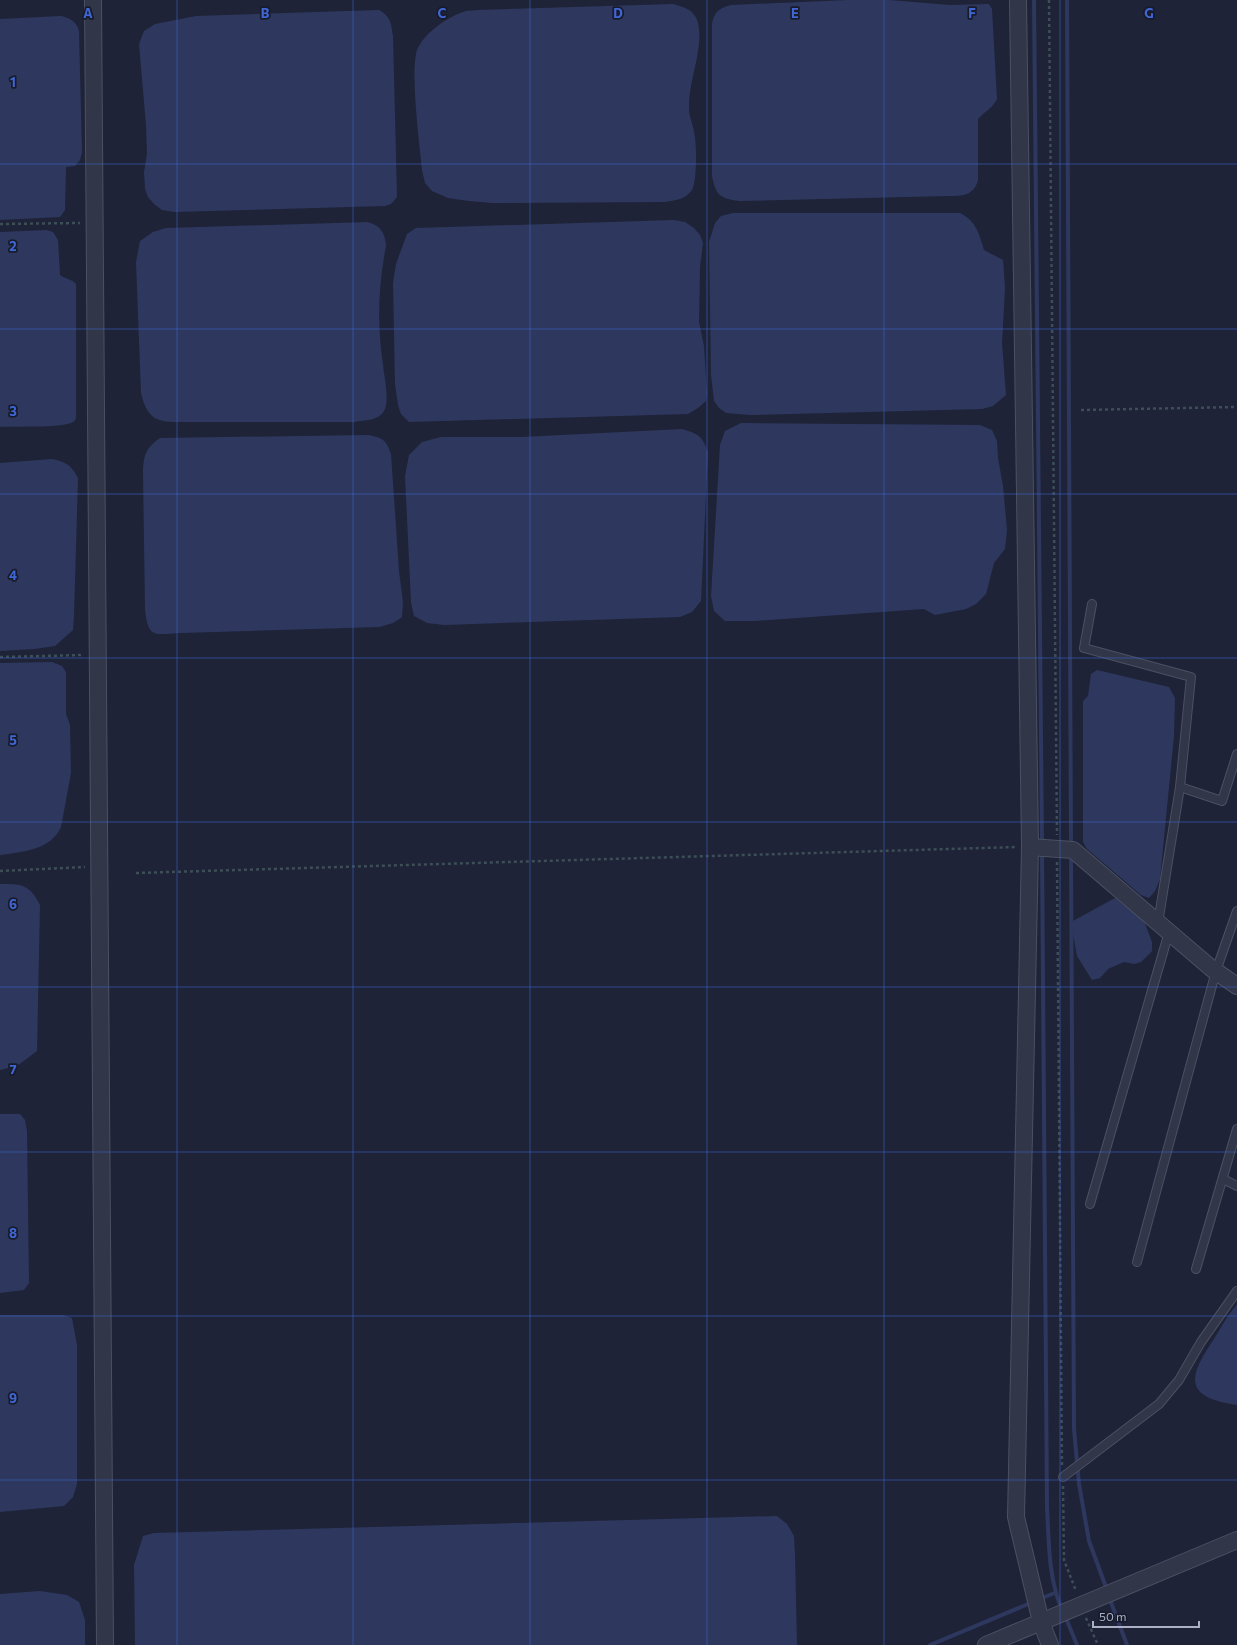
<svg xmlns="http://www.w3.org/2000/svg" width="1237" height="1645" font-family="Commissioner,sans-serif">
<rect width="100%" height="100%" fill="#1e2338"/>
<g fill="#2e385e">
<path d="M848 0H889L950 5 989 4 992 9 997 99C992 109 985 111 978 119V180C974 196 962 196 948 196L739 201C720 198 716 196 712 176V24C714 12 719 8 731 5Z"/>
<path d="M673 4C684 7 695 10 698 23 704 50 688 81 689 108 689 117 693 124 694 132 697 143 697 181 692 190 685 200 675 200 665 202L492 203 469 201 448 198 432 191 425 183 422 170C420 147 409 65 418 48 426 32 446 18 463 12 467 10 473 11 478 10Z"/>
<path d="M379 10C391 17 391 23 393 36L397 197 391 204 385 206 175 212 162 210 154 204 148 197 145 189 144 172 147 154 146 125 139 44 144 31 155 24 196 16Z"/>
<path d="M61 16C70 18 77 22 79 31L82 152 80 160 75 166 66 167 65 210 60 217 0 220V19Z"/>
<path d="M733 213H960C976 221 979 233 984 250L1003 260 1005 288 1002 343 1006 395 993 406 982 409 750 415 726 413 719 408 714 401 711 375 709 242 715 223 721 216Z"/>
<path d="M674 220 685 222 694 228 700 235 703 243 700 267 699 322 704 346 707 394 706 401 698 408 688 414 409 422 401 414 398 405 395 384 393 283 396 264 407 234 416 228Z"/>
<path d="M368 222C381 226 385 233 386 246 378 287 377 324 383 365 384 376 390 401 384 411 378 421 365 420 354 422H178C154 422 147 417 141 393L136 262 140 241 153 232 166 228Z"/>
<path d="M47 230 53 232 58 240 60 275C65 279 72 279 76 284V416C76 420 74 422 71 423 58 428 16 426 0 427V232Z"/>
<path d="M741 423 980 425 992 430 997 441 998 458 1003 486 1007 530 1005 549 994 563 986 594 976 604 966 609 935 615 924 609 755 621H725L714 611 711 596 720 445 725 431Z"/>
<path d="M682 429C698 434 702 435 708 452L701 601 692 612 680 617 444 625 427 623 414 616 411 602 405 476 409 455 422 442 441 437H522Z"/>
<path d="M368 435C384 438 386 440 391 454L399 571 403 602 402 617 393 623 379 627 182 633C155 634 148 640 145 609L143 471C144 454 146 448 160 438Z"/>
<path d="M52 459C66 462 71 465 78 478L74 616 73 630 55 646 34 649 0 651V463Z"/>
<path d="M52 662 62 666 66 672V714L70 725 71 773 61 827C51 850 22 852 0 855V663Z"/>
<path d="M1097 670 1169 687 1175 698 1174 736 1160 879 1155 891 1149 898 1141 895 1087 849 1083 842V701L1088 696 1091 674Z"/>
<path d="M0 884C22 884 29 884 40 905L37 1051 17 1066 0 1070Z"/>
<path d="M1115 898 1144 921 1152 942V951L1141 962 1134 964 1124 962 1108 969 1100 978 1092 980 1077 956 1071 922Z"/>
<path d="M0 1114H20L25 1120 27 1131 29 1283 24 1290 0 1293Z"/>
<path d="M1237 1305V1405C1183 1397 1188 1377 1214 1339 1221 1328 1228 1314 1237 1305Z"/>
<path d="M0 1315H63L72 1318 77 1345V1484L73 1497 64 1506 0 1512Z"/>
<path d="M777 1516 787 1524 794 1536 795 1556 797 1645H135L134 1565 143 1536 154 1533Z"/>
<path d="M40 1591 67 1595 79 1602 85 1620V1645H0V1594Z"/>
</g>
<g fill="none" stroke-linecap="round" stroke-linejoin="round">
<g stroke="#2e385e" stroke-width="4">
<path d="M1034 0 1042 844"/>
<path d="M1067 0 1071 846"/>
<path d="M1042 850 1047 1507C1049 1542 1048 1577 1062 1610"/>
<path d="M1071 853 1074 1429 1079 1484 1089 1541 1107 1590"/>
<path d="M1109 1597 1127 1645"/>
<path d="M1039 1599 1055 1593"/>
<path d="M1065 1616 1077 1645"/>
<path d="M930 1645 1033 1602"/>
</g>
<g stroke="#4c5063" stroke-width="10">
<g id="service">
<path d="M1092 604 1084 648 1191 677 1180 787 1158 923"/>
<path d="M1180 787 1222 801 1237 754"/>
<path d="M1223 1179 1237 1186"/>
<path d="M1090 1204 1169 932"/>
<path d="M1137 1262 1216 971 1237 911"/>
<path d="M1196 1269 1237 1129"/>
<path d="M1063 1477 1159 1404 1179 1380 1201 1342 1237 1291"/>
</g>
</g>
<g stroke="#4c5063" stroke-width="18">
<g id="minor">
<path d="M93 0 105 1645"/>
<path d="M1018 0 1030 847 1016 1517 1041 1622 1050 1645"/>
<path d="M1030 847 1073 850 1211 968 1237 986"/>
<path d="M986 1645 1237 1540"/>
</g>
</g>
<g stroke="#3d4e56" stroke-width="2.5" stroke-dasharray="3 3" stroke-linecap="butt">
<path d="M1049 0 1057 835"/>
<path d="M0 224 80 223"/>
<path d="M1081 410 1237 407"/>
<path d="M0 657 83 655"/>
<path d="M1057 862 1062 1465"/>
<path d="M0 871 85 867"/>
<path d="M136 873 1016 847"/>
<path d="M1063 1486 1064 1560 1076 1591"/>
<path d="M1086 1618 1098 1645"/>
</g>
<use href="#service" stroke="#313648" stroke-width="8"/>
<use href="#minor" stroke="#313648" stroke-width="16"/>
</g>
<path fill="none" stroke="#4066d3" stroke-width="1" stroke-opacity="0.55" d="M177 0V1645M353 0V1645M530 0V1645M707 0V1645M884 0V1645M1060 0V1645M0 164H1237M0 329H1237M0 494H1237M0 658H1237M0 822H1237M0 987H1237M0 1152H1237M0 1316H1237M0 1480H1237"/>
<g font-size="13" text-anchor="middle" font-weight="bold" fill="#4066d3" stroke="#171b2c" stroke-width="3.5" stroke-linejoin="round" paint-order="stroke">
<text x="88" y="18">A</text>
<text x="265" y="18">B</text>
<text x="442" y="18">C</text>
<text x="618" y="18">D</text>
<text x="795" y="18">E</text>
<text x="972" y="18">F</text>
<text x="1149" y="18">G</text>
<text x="13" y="87">1</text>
<text x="13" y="251">2</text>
<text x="13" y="416">3</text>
<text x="13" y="580">4</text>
<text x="13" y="745">5</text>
<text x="13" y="909">6</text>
<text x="13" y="1074">7</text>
<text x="13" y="1238">8</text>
<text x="13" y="1403">9</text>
</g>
<path d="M1093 1621v6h106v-6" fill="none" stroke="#abb0c5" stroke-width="2"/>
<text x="1099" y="1621" font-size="12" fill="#abb0c5" stroke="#171b2c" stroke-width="3" paint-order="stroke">50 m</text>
</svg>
